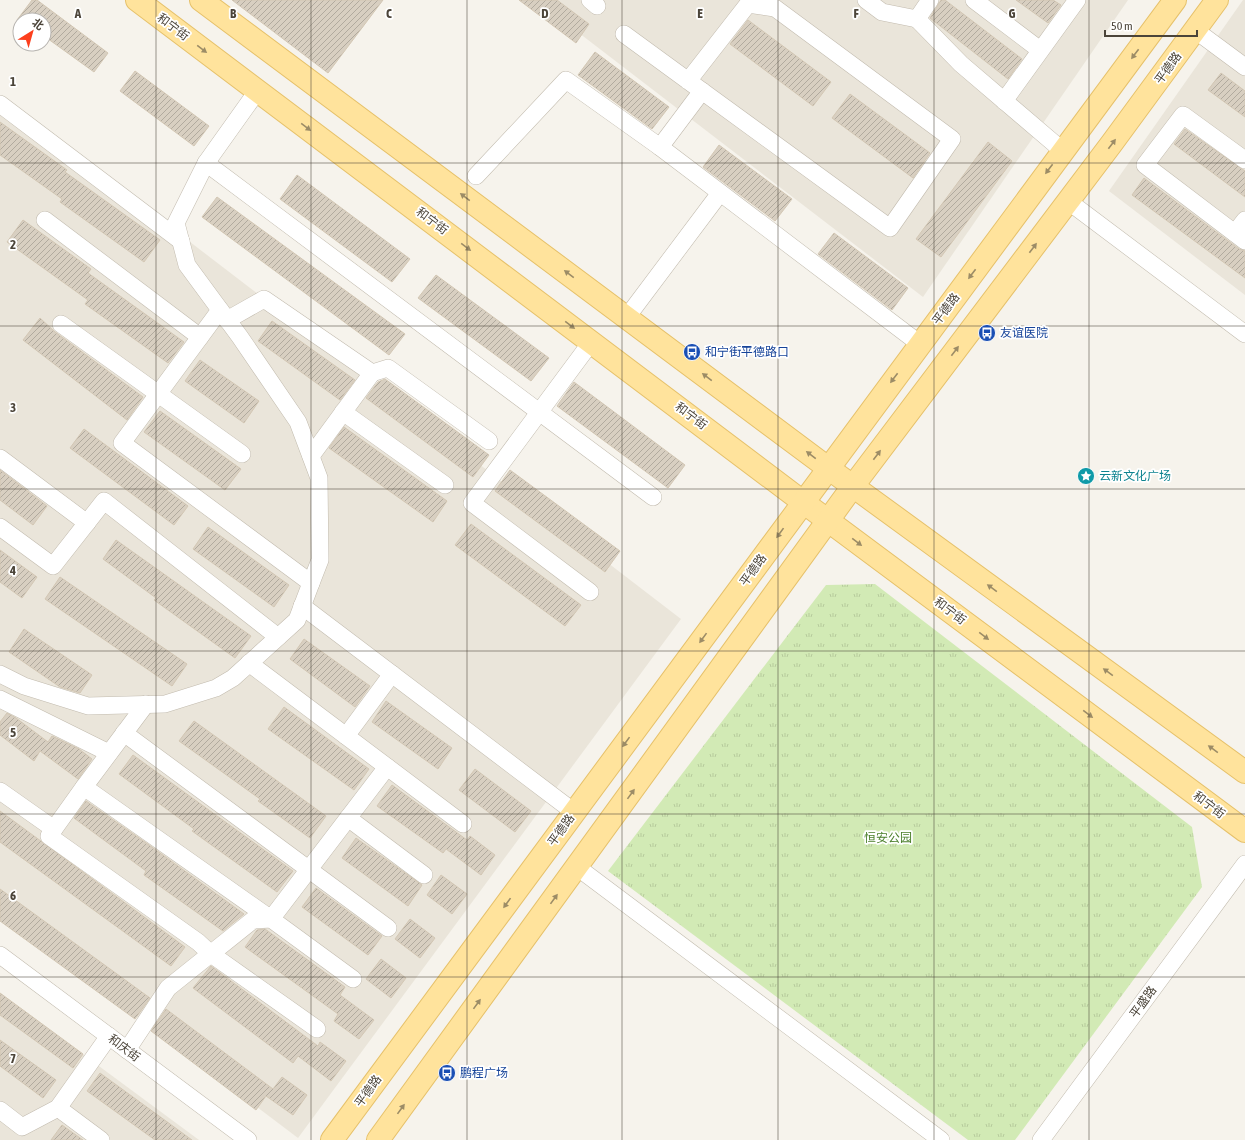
<svg xmlns="http://www.w3.org/2000/svg" width="1245" height="1140" font-family="'Asap Condensed','Noto Sans SC',sans-serif">
<defs>
<pattern id="park-tufts" width="24" height="20" patternUnits="userSpaceOnUse"><rect width="24" height="20" fill="#d2eab5"/><path d="M3 7l-1-3M5 7V3M7 7l1-3M15 17l-1-3M17 17v-4M19 17l1-3" fill="none" stroke="#b6ca9c"/></pattern>
<pattern id="building-hatch" width="6" height="6" patternUnits="userSpaceOnUse"><rect width="6" height="6" fill="#d8cfc1"/><path d="M-1 1l2-2M0 6l6-6M5 7l2-2" fill="none" stroke="#b1aa9e"/></pattern>
</defs>
<rect width="100%" height="100%" fill="#f6f3ec"/>
<g fill="#eae5da">
<path d="M536 0H1128L923 297Z"/>
<path d="M1243 0H1245V295L1109 191Z"/>
<path d="M0 96 681 619 298 1138 0 913Z"/>
<path d="M0 993 199 1140H0Z"/>
</g>
<path fill="url(#park-tufts)" d="M875 584 1192 827 1202 887 1015 1140H968L608 871 826 585Z"/>
<g fill="url(#building-hatch)" stroke="#d3c7b4">
<path d="M32 0H37L108 53 94 72 44 36V20H17Z"/>
<path d="M232 0H383L328 73Z"/>
<path d="M519 0H557L589 24 576 43Z"/>
<path d="M941 0H945L1022 59 1008 79 930 18Z"/>
<path d="M1016 0H1053L1061 5 1048 23Z"/>
<path d="M748 20 831 82 813 106 730 44Z"/>
<path d="M595 52 669 107 652 129 578 75Z"/>
<path d="M135 71 209 126 194 146 120 91Z"/>
<path d="M1221 73 1245 91V117L1208 90Z"/>
<path d="M850 94 930 153 913 178 832 118Z"/>
<path d="M0 122 67 170 65 172 160 240 144 262 60 202 62 199 0 155Z"/>
<path d="M1185 129 1245 171V197L1174 144Z"/>
<path d="M988 142 1012 161 941 257 916 239Z"/>
<path d="M719 145 792 199 775 221 703 167Z"/>
<path d="M297 175 410 259 392 282 280 199Z"/>
<path d="M1144 178 1239 249 1245 251V278L1132 195Z"/>
<path d="M217 197 405 334 389 355 202 217Z"/>
<path d="M23 220 91 269 88 273 184 342 168 363 85 304 88 300 7 242Z"/>
<path d="M834 233 908 288 892 310 818 254Z"/>
<path d="M436 275 549 358 531 381 418 298Z"/>
<path d="M40 318 55 332 143 397 127 420 23 340Z"/>
<path d="M272 321 355 380 340 400 258 341Z"/>
<path d="M200 360 259 401 244 423 185 381Z"/>
<path d="M385 379 489 455 473 477 366 398 378 382Z"/>
<path d="M574 382 685 465 668 488 557 406Z"/>
<path d="M160 411 241 469 225 490 144 432Z"/>
<path d="M344 427 447 501 433 522 329 448Z"/>
<path d="M84 429 188 506 174 525 70 448Z"/>
<path d="M0 470 47 506 33 525 0 500Z"/>
<path d="M510 470 620 551 605 572 495 491Z"/>
<path d="M471 524 581 605 565 626 455 545Z"/>
<path d="M208 527 289 585 274 607 193 549Z"/>
<path d="M116 540 251 636 235 658 154 600 156 598 103 559Z"/>
<path d="M0 550 37 577 22 598 0 582Z"/>
<path d="M60 577 187 664 172 686 45 599Z"/>
<path d="M24 629 92 675 80 693 60 687 9 652Z"/>
<path d="M304 639 370 686 355 707 290 659Z"/>
<path d="M386 701 452 748 438 769 372 722Z"/>
<path d="M284 707 369 769 354 790 268 729Z"/>
<path d="M7 713 16 718 48 742 52 736 79 749 92 759 78 779 40 751 34 761 0 735V722Z"/>
<path d="M194 721 326 816 310 838 258 801 260 799 179 741Z"/>
<path d="M133 755 293 871 277 892 192 831 194 829 119 774Z"/>
<path d="M475 769 531 811 515 832 459 790Z"/>
<path d="M392 785 467 840 470 836 495 855 481 875 446 849 443 853 377 806Z"/>
<path d="M86 801 149 845 244 914 223 931 144 875 146 871 74 818Z"/>
<path d="M0 811 185 947 171 966 0 842Z"/>
<path d="M356 838 422 885 408 906 342 858Z"/>
<path d="M441 875 467 894 452 914 427 895Z"/>
<path d="M316 888 382 936 368 955 302 907Z"/>
<path d="M0 889 150 998 135 1019 0 921Z"/>
<path d="M410 919 435 938 420 958 395 939Z"/>
<path d="M265 929 345 987 340 995 374 1020 359 1039 334 1021 338 1014 245 947 257 930Z"/>
<path d="M381 959 406 978 391 998 366 979Z"/>
<path d="M211 966 318 1046 320 1042 346 1061 331 1081 298 1056 293 1063 193 988Z"/>
<path d="M0 993 83 1054 73 1068 0 1015Z"/>
<path d="M166 1009 273 1089 282 1077 307 1095 293 1115 266 1096 256 1110 151 1031Z"/>
<path d="M0 1040 56 1080 43 1098 0 1066Z"/>
<path d="M100 1073 192 1140H155L87 1091Z"/>
<path d="M62 1125 83 1140H51Z"/>
</g>
<g fill="none" stroke-linecap="round" stroke-linejoin="round">
<g stroke="#c2bbae" stroke-width="18">
<g id="minor">
<path d="M590 0 597 6"/>
<path d="M866 0 882 12 917 19"/>
<path d="M930 0 917 19 961 64 1063 151"/>
<path d="M974 0 1040 50"/>
<path d="M1195 30 1245 67"/>
<path d="M624 34 702 91 890 228 952 139 775 8 748 4 688 81"/>
<path d="M1004 101 1077 0"/>
<path d="M0 104 181 241"/>
<path d="M660 147 702 91"/>
<path d="M1245 160 1183 115 1145 165 1245 241"/>
<path d="M206 163 653 497"/>
<path d="M476 176 566 80 660 147 920 344"/>
<path d="M1068 201 1245 334"/>
<path d="M45 220 200 337"/>
<path d="M1235 233 1245 220"/>
<path d="M220 310 122 443 311 583"/>
<path d="M627 317 720 193"/>
<path d="M227 320 264 299 372 373 388 368 489 441"/>
<path d="M61 324 242 454"/>
<path d="M343 412 445 485"/>
<path d="M311 456 372 373"/>
<path d="M0 458 87 523"/>
<path d="M0 527 53 566 104 501 278 637"/>
<path d="M590 592 472 503 592 341"/>
<path d="M302 606 574 812"/>
<path d="M249 663 463 824"/>
<path d="M0 674 24 686 88 706 165 704 216 688 233 678 297 620 311 583 320 560 319 478 298 422 240 337 187 265 176 223 206 163 258 90"/>
<path d="M0 699 109 753"/>
<path d="M146 704 84 787 271 919 387 767"/>
<path d="M124 733 388 928"/>
<path d="M346 736 392 674"/>
<path d="M84 787 49 836 198 942 211 954 317 1029"/>
<path d="M0 791 54 829"/>
<path d="M348 818 424 875"/>
<path d="M577 867 941 1140"/>
<path d="M0 955 248 1140"/>
<path d="M127 1050 168 988 253 920 271 919 353 979"/>
<path d="M58 1108 101 1140"/>
<path d="M0 1110 22 1127 58 1108 109 1036"/>
<path d="M1041 1140 1245 864"/>
</g>
</g>
<g stroke="#e6c16a" stroke-width="24">
<g id="major">
<path d="M137 0 803 502 1245 831"/>
<path d="M201 0 828 468 1245 772"/>
<path d="M332 1140 1175 0"/>
<path d="M378 1140 853 486 1112 143 1217 0"/>
</g>
</g>
<use href="#minor" stroke="#fff" stroke-width="17"/>
<use href="#major" stroke="#ffe39c" stroke-width="22"/>
</g>
<defs><path id="oneway-solid" d="M-6-.8H1V-3.2L6.5 0L1 3.2V.8H-6Z"/></defs>
<g fill="#9c8c66">
<use href="#oneway-solid" transform="translate(202 49) rotate(37)"/>
<use href="#oneway-solid" transform="translate(1135 54) rotate(127)"/>
<use href="#oneway-solid" transform="translate(306 127) rotate(37)"/>
<use href="#oneway-solid" transform="translate(1112 144) rotate(-53)"/>
<use href="#oneway-solid" transform="translate(1049 169) rotate(127)"/>
<use href="#oneway-solid" transform="translate(465 197) rotate(-143)"/>
<use href="#oneway-solid" transform="translate(466 247) rotate(37)"/>
<use href="#oneway-solid" transform="translate(1033 248) rotate(-53)"/>
<use href="#oneway-solid" transform="translate(569 274) rotate(-143)"/>
<use href="#oneway-solid" transform="translate(972 274) rotate(127)"/>
<use href="#oneway-solid" transform="translate(570 325) rotate(37)"/>
<use href="#oneway-solid" transform="translate(955 351) rotate(-53)"/>
<use href="#oneway-solid" transform="translate(707 377) rotate(-143)"/>
<use href="#oneway-solid" transform="translate(894 378) rotate(127)"/>
<use href="#oneway-solid" transform="translate(811 455) rotate(-143)"/>
<use href="#oneway-solid" transform="translate(877 455) rotate(-53)"/>
<use href="#oneway-solid" transform="translate(780 533) rotate(126)"/>
<use href="#oneway-solid" transform="translate(857 542) rotate(37)"/>
<use href="#oneway-solid" transform="translate(992 588) rotate(-144)"/>
<use href="#oneway-solid" transform="translate(984 636) rotate(37)"/>
<use href="#oneway-solid" transform="translate(703 638) rotate(126)"/>
<use href="#oneway-solid" transform="translate(1108 672) rotate(-144)"/>
<use href="#oneway-solid" transform="translate(1088 714) rotate(37)"/>
<use href="#oneway-solid" transform="translate(626 742) rotate(126)"/>
<use href="#oneway-solid" transform="translate(1213 749) rotate(-144)"/>
<use href="#oneway-solid" transform="translate(631 794) rotate(-54)"/>
<use href="#oneway-solid" transform="translate(554 899) rotate(-54)"/>
<use href="#oneway-solid" transform="translate(507 903) rotate(126)"/>
<use href="#oneway-solid" transform="translate(477 1004) rotate(-54)"/>
<use href="#oneway-solid" transform="translate(401 1109) rotate(-54)"/>
</g>
<path fill="none" stroke="#4b4439" stroke-width="1" stroke-opacity="0.55" d="M156 0V1140M311 0V1140M467 0V1140M622 0V1140M778 0V1140M934 0V1140M1089 0V1140M0 163H1245M0 326H1245M0 489H1245M0 651H1245M0 814H1245M0 977H1245"/>
<defs>
<g id="bus-disc" transform="scale(0.9)"><circle r="9.5" fill="#1a4fb4" stroke="#fff"/><path d="M-5-6H5V4H4V6H2V4H-2V6H-4V4H-5ZM-3.5-4V0h7V-4ZM-3.5 1.2v1.5H-2V1.2ZM2 1.2v1.5H3.5V1.2Z" fill="#fff"/></g>
<g id="sight-disc" transform="scale(0.9)"><circle r="9.5" fill="#0f9aa8" stroke="#fff"/><path d="M0-6L1.8-2.2L6-1.7L2.9 1.2L3.7 5.4L0 3.3L-3.7 5.4L-2.9 1.2L-6-1.7L-1.8-2.2Z" fill="#fff"/></g>
</defs>
<g fill-rule="evenodd">
<use href="#bus-disc" x="987" y="333"/>
<use href="#bus-disc" x="692" y="352"/>
<use href="#sight-disc" x="1086" y="476"/>
<use href="#bus-disc" x="447" y="1073"/>
</g>
<g text-anchor="middle" dominant-baseline="central" stroke-width="3.5" stroke-linejoin="round" paint-order="stroke">
<g font-size="12" fill="#4b4439" stroke="#fff">
<text transform="translate(173 27) rotate(37)">和宁街</text>
<text transform="translate(1168 68) rotate(-54)">平德路</text>
<text transform="translate(432 221) rotate(37)">和宁街</text>
<text transform="translate(946 309) rotate(-53)">平德路</text>
<text transform="translate(691 416) rotate(37)">和宁街</text>
<text transform="translate(753 570) rotate(-54)">平德路</text>
<text transform="translate(950 611) rotate(37)">和宁街</text>
<text transform="translate(1209 805) rotate(37)">和宁街</text>
<text transform="translate(561 830) rotate(-54)">平德路</text>
<text transform="translate(1143 1002) rotate(-54)">平盛路</text>
<text transform="translate(124 1048) rotate(37)">和庆街</text>
<text transform="translate(368 1091) rotate(-54)">平德路</text>
</g>
<g font-size="12" fill="#164399" stroke="#fff" text-anchor="start">
<text x="1000" y="333">友谊医院</text>
<text x="705" y="352">和宁街平德路口</text>
<text x="460" y="1073">鹏程广场</text>
</g>
<g font-size="12" fill="#0d838f" stroke="#fff" text-anchor="start">
<text x="1099" y="476">云新文化广场</text>
</g>
<g font-size="12" fill="#4a7f2a" stroke="#fff">
<text x="888" y="838">恒安公园</text>
</g>
</g>
<g font-size="13" text-anchor="middle" font-weight="bold" fill="#4b4439" stroke="#fff" stroke-width="3.5" stroke-linejoin="round" paint-order="stroke">
<text x="78" y="18">A</text>
<text x="233" y="18">B</text>
<text x="389" y="18">C</text>
<text x="545" y="18">D</text>
<text x="700" y="18">E</text>
<text x="856" y="18">F</text>
<text x="1012" y="18">G</text>
<text x="13" y="86">1</text>
<text x="13" y="249">2</text>
<text x="13" y="412">3</text>
<text x="13" y="575">4</text>
<text x="13" y="737">5</text>
<text x="13" y="900">6</text>
<text x="13" y="1063">7</text>
</g>
<g transform="translate(32 32) rotate(37)"><circle r="19" fill="#ffffff" stroke="#b7b4b0"/>
<path d="M0-3L7 15L0 10L-7 15Z" fill="#fc3f1d"/>
<text y="-6" font-size="11" font-weight="bold" text-anchor="middle" fill="#4b4439">北</text>
</g>
<path d="M1105 30v6h92v-6" fill="none" stroke="#4b4439" stroke-width="2"/>
<text x="1111" y="30" font-size="12" fill="#4b4439" stroke="#ffffff" stroke-width="3" paint-order="stroke">50 m</text>
</svg>
